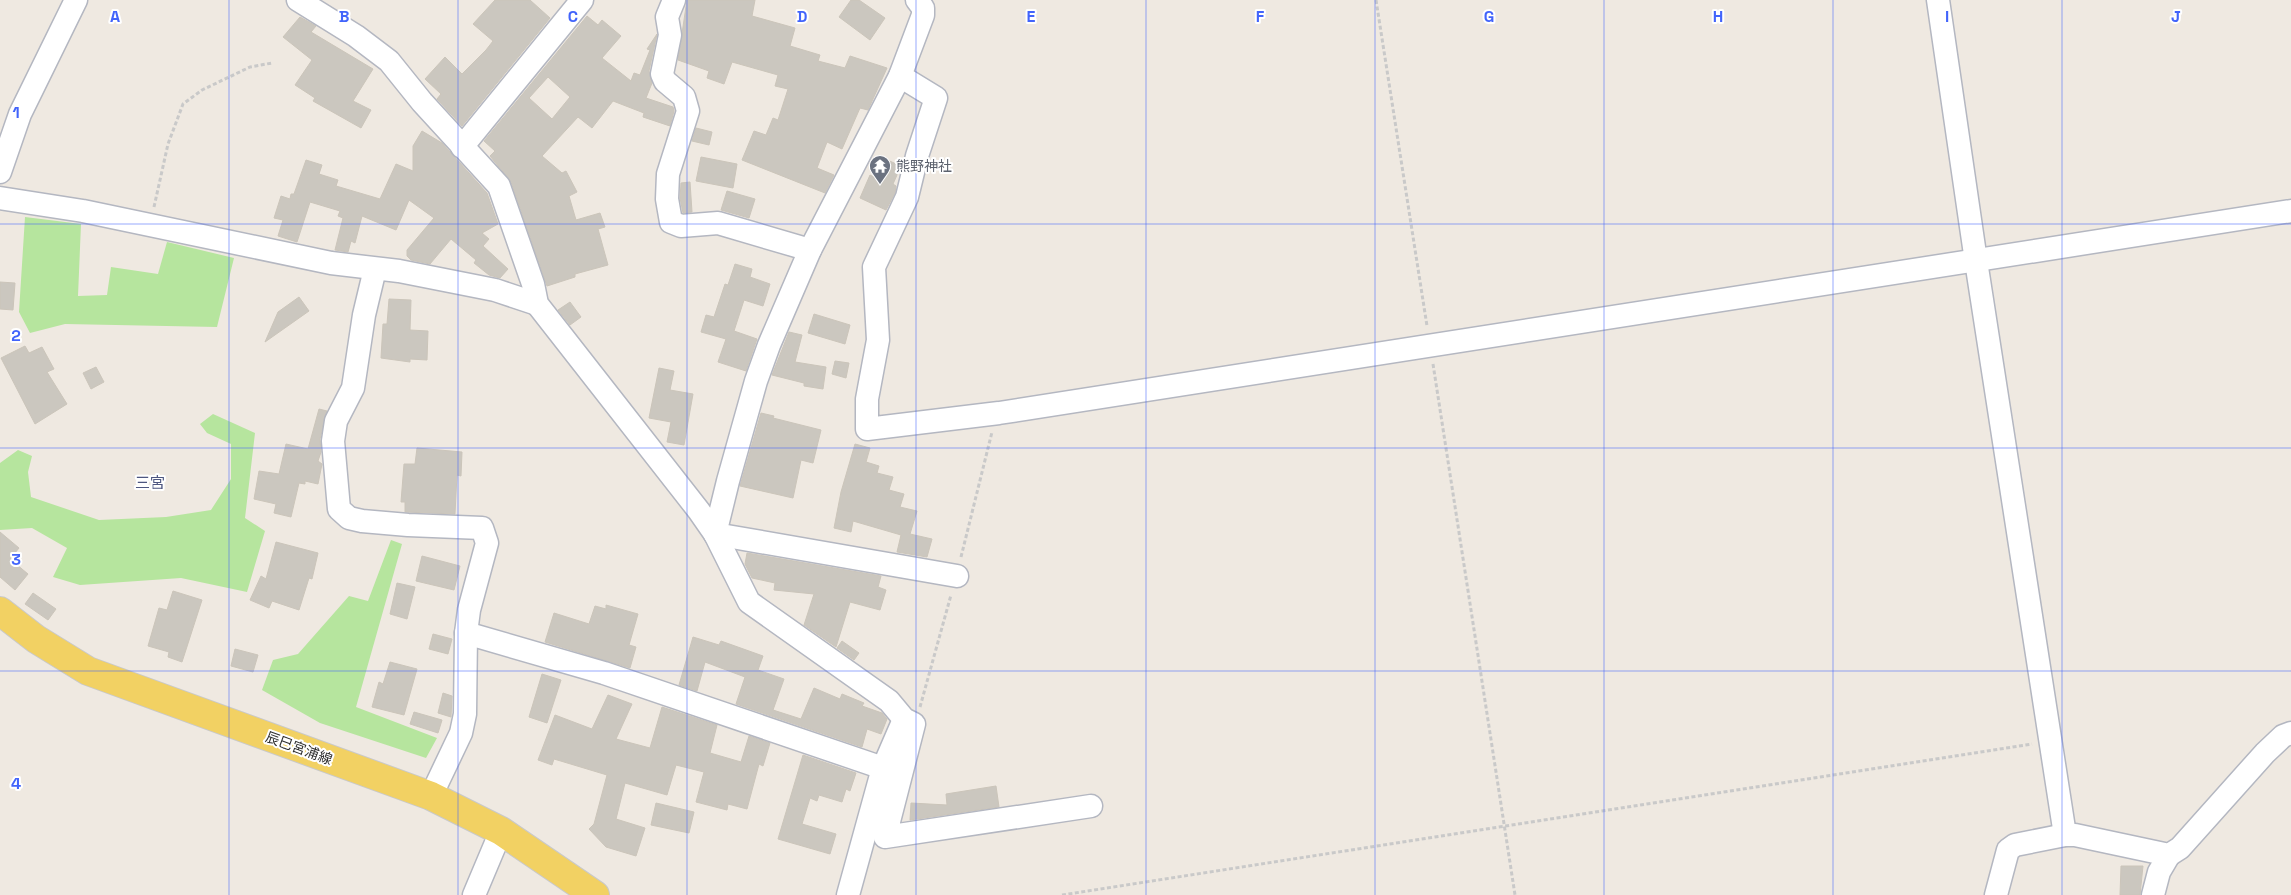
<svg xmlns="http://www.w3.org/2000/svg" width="2291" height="895" font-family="'Space Grotesk','Noto Sans JP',sans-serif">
<rect width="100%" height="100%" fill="#efe9e1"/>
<g fill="#b6e59e">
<path d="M25 217 81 224 78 296 107 295 111 267 158 274 167 242 234 258 217 327 65 324 30 333 19 312Z"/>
<path d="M213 414 255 433 245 518 265 531 247 592 181 578 80 585 53 577 67 548 32 528 0 530V463L18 450 32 456 28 472 31 497 99 520 166 517 211 510 231 479V444L207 433 200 424Z"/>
<path d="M391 540 402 544 356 707 437 738 426 758 320 723 262 690 273 660 298 654 349 596 368 601Z"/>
</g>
<g fill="#cbc7bf" stroke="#cbc5ba" fill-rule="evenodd">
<path d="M495 0H530L550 18 462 126 437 99 441 94 425 79 445 57 462 74 486 50 493 41 473 24Z"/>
<path d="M687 0H755L752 16 795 28 790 46 820 55 818 61 845 68 850 56 887 68 868 110 860 108 842 149 827 142 817 168 834 175 825 193 742 160 754 131 766 135 773 118 778 120 788 89 775 86 778 75 732 62 724 84 707 78 709 71 678 60Z"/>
<path d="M851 0H859L885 18 870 40 839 17Z"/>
<path d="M587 16 598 25 602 20 621 36 602 58 631 81 634 73 640 75 650 50 647 49 657 34 649 71 652 83 646 98 673 107 674 111 670 126 643 117 644 113 613 101 592 128 578 117 542 156 562 173 566 171 577 192 569 196 576 220 600 213 605 227 598 229 608 265 575 274V277L547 286 511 182 490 156 495 151 484 141ZM548 77 570 97 552 119 529 98Z"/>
<path d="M300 17 316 26 311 32 373 69 353 101 371 110 361 128 313 101 315 98 295 85 312 60 283 37Z"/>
<path d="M696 128 712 132 709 145 692 141Z"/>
<path d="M422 131 442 143 487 193 498 224 482 233 489 239 483 246 508 269 500 278 489 275 474 263 476 260 451 239 430 264 411 260 407 256V250L434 218 409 200 396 230 362 216 355 243 351 241 348 252 335 250 343 218 338 216 340 211 310 202 297 242 278 236 283 220 274 218 281 196 290 199 291 194H294L306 160 322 165 319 174 338 180 336 186 380 199 396 164 413 171V146Z"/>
<path d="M701 157 737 164 733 188 696 181Z"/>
<path d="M885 159 901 166 893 184 896 186 895 193 886 210 860 198 870 175 876 178Z"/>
<path d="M690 182 692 212 683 213 680 198 681 183Z"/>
<path d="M727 191 755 199 749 218 721 210Z"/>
<path d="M735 264 752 269 750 277 770 284 763 306 744 300 734 331 757 339 746 371 718 362 726 339 701 332 706 315 714 317 725 284 728 285Z"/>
<path d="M0 282 15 283 13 310 0 309Z"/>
<path d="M299 297 309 311 265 342 278 312Z"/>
<path d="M389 299 411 300 410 330 428 331 427 360 410 359V362L381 358 383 324H387Z"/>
<path d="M570 302 581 317 570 325 558 310Z"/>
<path d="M814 314 850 325 845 344 808 333Z"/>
<path d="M789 332 802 335 795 362 826 367 823 389 804 386V383L772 375Z"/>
<path d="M25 346 29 353 42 347 54 369 47 372 67 404 35 424 1 358Z"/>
<path d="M835 361 849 363 846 378 832 374Z"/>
<path d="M96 367 104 382 91 389 83 373Z"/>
<path d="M659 368 674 371 670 390 693 394 684 445 667 442 671 422 649 418Z"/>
<path d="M319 409 327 411 320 439 321 452 318 461 322 464 318 484 305 481V484L299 483 291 517 274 513 276 504 254 499 259 471 279 474 286 444 308 449Z"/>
<path d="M761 413 774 416 773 418 821 430 813 463 801 460 793 498 740 486Z"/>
<path d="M855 444 870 448 866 462 879 466 877 473 893 477 889 490 904 494 900 507 917 511 910 534 932 539 927 557 897 552 901 535 853 521 851 532 834 528 841 492Z"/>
<path d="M417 448 462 452 461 476 457 475 455 514 405 512V502H401L404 464H415Z"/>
<path d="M0 532 19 548 10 559 28 574 15 590 0 577Z"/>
<path d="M276 542 318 553 312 579 309 578 299 610 272 601 269 608 250 600 261 576 266 579Z"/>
<path d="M747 553 881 576 878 587 886 590 880 610 850 602 836 647 804 625 814 594 774 590 775 583 752 578 745 564Z"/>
<path d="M422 556 460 566 454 590 416 581Z"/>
<path d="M397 583 415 587 407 619 390 614Z"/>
<path d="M173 591 202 600 182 662 168 657 169 652 148 646 159 608 167 610Z"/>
<path d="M33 593 56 609 48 620 25 604Z"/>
<path d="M606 605 638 614 629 645 636 647 630 668 545 642 554 613 589 624 595 606 606 609Z"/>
<path d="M433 634 452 639 448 654 429 649Z"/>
<path d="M693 637 719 645 721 641 763 656 758 670 784 679 773 710 801 719 814 688 840 699 842 694 864 703 862 706 882 713 887 719 881 734 867 729 862 747 736 704 745 677 705 662 697 691 679 685Z"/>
<path d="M842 641 859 653 854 660 837 648Z"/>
<path d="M235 649 258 655 253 672 231 666Z"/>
<path d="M390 662 417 669 404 715 372 707 379 682 383 684Z"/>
<path d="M542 674 561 680 547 723 529 717Z"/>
<path d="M443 693 452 696 451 717 438 713Z"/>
<path d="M608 695 632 704 616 739 650 748 662 707 717 725 710 753 741 762 749 736 770 743 763 766 759 764 747 809 728 804 727 810 696 802 704 772 676 765 667 795 625 783 616 819 645 828 636 856 606 847 589 829 594 824 607 775 554 759 552 765 538 760 555 715 592 729Z"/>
<path d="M414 712 442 720 438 733 410 724Z"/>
<path d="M803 755 856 773 850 791 846 789 842 802 819 795 817 801 810 798 802 824 836 834 830 854 778 839Z"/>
<path d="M996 786 999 807 910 820 911 803 947 805 946 794Z"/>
<path d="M656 803 694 812 689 833 651 825Z"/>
<path d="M2121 866H2143L2140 895H2120Z"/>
</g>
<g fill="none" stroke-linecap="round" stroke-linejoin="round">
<g stroke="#b4b7c1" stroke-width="25">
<g id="minor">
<path d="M298 0 356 36 389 61 422 102 499 186 533 284 537 304 699 511 715 534 749 602 889 701 904 719 914 724 885 837 1091 806"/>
<path d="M674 0 667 17 670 35 662 74 665 81 684 97 688 111 668 174 667 199 671 222 681 226 718 223 810 250"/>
<path d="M1938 0 1976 261 2065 835"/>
<path d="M900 76 936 98 917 156 907 197 874 267 878 340 867 399V429L999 413 2291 211"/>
<path d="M462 147 582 0"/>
<path d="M0 172 20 114 76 0"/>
<path d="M0 198 83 211 331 263 399 271 495 290 537 304"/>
<path d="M375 269 364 315 353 388 336 421 333 441 339 509 349 518 362 521 408 525 482 528 487 543 469 610 466 633 465 714 461 733 431 796"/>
<path d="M715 534 728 481 756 381 769 345 810 250 900 76 923 15V8L917 0"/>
<path d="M715 534 957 576"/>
<path d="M466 633 604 673 883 768"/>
<path d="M474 895 501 831"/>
<path d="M848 895 883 768 902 724"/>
<path d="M1996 895 2008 850 2015 845 2065 835H2075L2169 855 2180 848 2265 753 2283 736 2291 733"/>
<path d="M2153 895 2159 872 2169 855"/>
</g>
</g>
<g stroke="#c9c9c9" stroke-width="30">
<path id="major" d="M0 611 36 639 88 671 431 796 501 831 595 895"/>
</g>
<g stroke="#c9c9c9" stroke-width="3" stroke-dasharray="4 2.5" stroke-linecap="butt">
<path d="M1376 0 1427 326"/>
<path d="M154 207 168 144 183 104 202 90 250 67 272 63"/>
<path d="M1433 364 1515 895"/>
<path d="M961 557 992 432"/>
<path d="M920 707 951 595"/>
<path d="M1062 895 2032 744"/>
</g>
<use href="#minor" stroke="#fff" stroke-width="22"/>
<use href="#major" stroke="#f2d163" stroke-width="28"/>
</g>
<path fill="none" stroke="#4264fb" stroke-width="1" stroke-opacity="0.55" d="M229 0V895M458 0V895M687 0V895M916 0V895M1146 0V895M1375 0V895M1604 0V895M1833 0V895M2062 0V895M0 224H2291M0 448H2291M0 671H2291"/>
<defs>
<g id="temple-pin" transform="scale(1.125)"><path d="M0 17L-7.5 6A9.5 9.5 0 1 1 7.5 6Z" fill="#6b7280" stroke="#fff"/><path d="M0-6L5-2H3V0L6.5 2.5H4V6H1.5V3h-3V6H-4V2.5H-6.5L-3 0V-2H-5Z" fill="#fff"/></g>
</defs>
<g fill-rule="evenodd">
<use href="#temple-pin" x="880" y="166"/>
</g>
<g text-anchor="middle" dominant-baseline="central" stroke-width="4" stroke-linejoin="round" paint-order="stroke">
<g font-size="14" fill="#5b616d" stroke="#fff" text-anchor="start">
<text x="896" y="166">熊野神社</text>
</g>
<g font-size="14" fill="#2e2e2e" stroke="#fff">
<text transform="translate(299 748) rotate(20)">辰巳宮浦線</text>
</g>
<g font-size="15" fill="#4d5680" stroke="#fff">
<text x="150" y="482">三宮</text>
</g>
</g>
<g font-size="16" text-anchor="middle" font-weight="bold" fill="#4264fb" stroke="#fff" stroke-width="4" stroke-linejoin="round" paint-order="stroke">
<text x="115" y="22">A</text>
<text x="344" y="22">B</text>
<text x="573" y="22">C</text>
<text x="802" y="22">D</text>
<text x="1031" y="22">E</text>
<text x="1260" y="22">F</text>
<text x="1489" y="22">G</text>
<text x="1718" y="22">H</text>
<text x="1947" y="22">I</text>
<text x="2176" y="22">J</text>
<text x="16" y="118">1</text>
<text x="16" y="341">2</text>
<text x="16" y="565">3</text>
<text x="16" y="789">4</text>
</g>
</svg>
